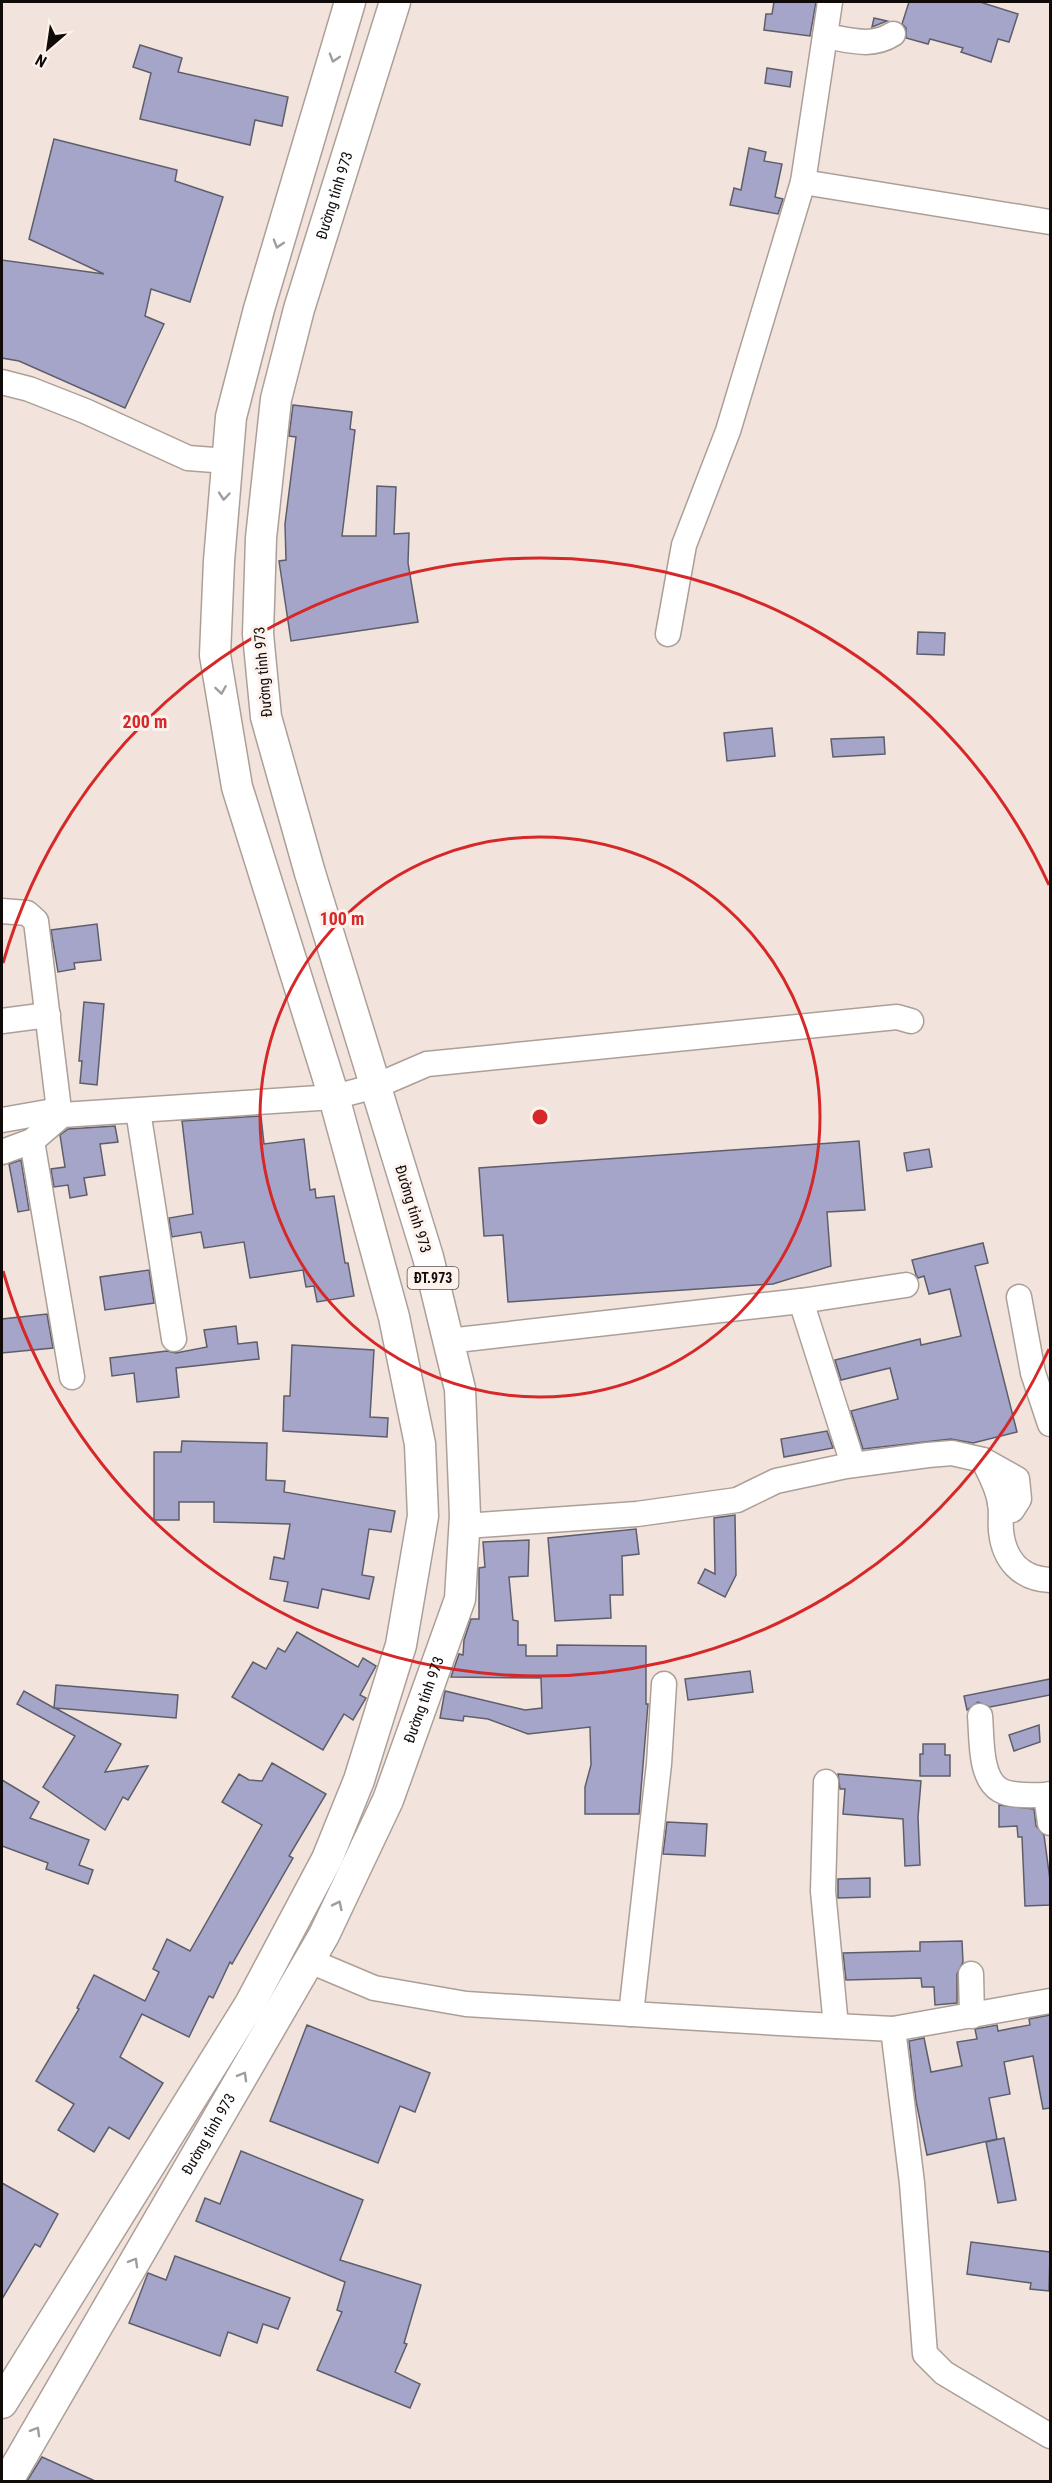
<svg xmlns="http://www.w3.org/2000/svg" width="1052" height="2483" font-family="'Roboto Condensed',sans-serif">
<rect width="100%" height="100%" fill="#f2e4dd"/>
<g fill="#a5a5ca" stroke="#5e5e6a" stroke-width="1.5">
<path d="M774 2H816L810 36 764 30 766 14H772Z"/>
<path d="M909 2H980L1018 14 1009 42 998 39 991 62 961 52 963 48 930 39 928 44 906 38V28L902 24Z"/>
<path d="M874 18 887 21 872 27Z"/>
<path d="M140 45 182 58 178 72 288 97 282 126 255 120 250 145 140 119 151 73 133 67Z"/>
<path d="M767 68 792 72 790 87 765 83Z"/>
<path d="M54 139 177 170 175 181 223 197 190 302 151 289 145 316 164 324 125 408 19 361 2 358V260L104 274 29 239Z"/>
<path d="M749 148 766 152 764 161 782 164 775 197 783 199 778 214 730 205 734 188 741 190Z"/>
<path d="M293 405 352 412 350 429 355 430 342 536H376L377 486 396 487 394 534 409 533 408 563 418 622 291 641 279 561 286 560 285 524 296 437 289 436Z"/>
<path d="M918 632 945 633 944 655 917 654Z"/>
<path d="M772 728 775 756 727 761 724 733Z"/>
<path d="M884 737 885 754 833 757 831 739Z"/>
<path d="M97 924 101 960 74 963 75 969 58 972 51 930Z"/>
<path d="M84 1002 104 1004 97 1085 80 1083 82 1061H79Z"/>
<path d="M261 1116 264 1144 304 1139 310 1190 315 1189 316 1198 334 1196 345 1263H348L354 1296 317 1302 314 1286 306 1287 303 1270 250 1278 244 1242 204 1248 201 1232 172 1237 169 1218 193 1214 182 1121Z"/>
<path d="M115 1126 118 1142 100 1144 105 1175 84 1178 87 1195 70 1198 68 1185 54 1187 51 1169 65 1167 60 1135 68 1129Z"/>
<path d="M859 1141 865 1210 827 1212 831 1266 773 1284 508 1302 503 1235 484 1236 479 1168Z"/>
<path d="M929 1149 932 1167 907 1171 904 1153Z"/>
<path d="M21 1160 29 1210 18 1212 9 1164Z"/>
<path d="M983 1243 988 1263 975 1266 1017 1432 973 1443 951 1439 863 1449 851 1411 898 1399 890 1368 841 1380 835 1360 920 1339 921 1345 961 1336 950 1289 929 1294 924 1276 918 1278 916 1275 912 1260Z"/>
<path d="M149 1270 154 1303 105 1310 100 1277Z"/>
<path d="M47 1314 53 1348 2 1353V1319Z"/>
<path d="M236 1326 238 1344 257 1342 259 1359 176 1368 179 1397 137 1402 134 1373 112 1376 110 1358 167 1351 176 1353 207 1347 204 1330Z"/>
<path d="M292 1345 374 1350 370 1417 388 1418 387 1437 283 1431 284 1396H290Z"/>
<path d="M827 1431 833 1448 784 1457 781 1439Z"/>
<path d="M182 1441 267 1443 266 1480 285 1481 284 1492 395 1511 391 1532 369 1529 362 1575 374 1577 369 1599 322 1589 318 1608 284 1601 288 1582 270 1579 274 1557 284 1559 290 1524 214 1522V1502H179V1520H154V1452H181Z"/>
<path d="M735 1515 736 1575 725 1597 698 1583 705 1569 715 1574 714 1518Z"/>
<path d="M636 1529 639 1554 622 1556 623 1595H610L611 1618 555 1621 548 1538Z"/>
<path d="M529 1540 528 1576 509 1577 513 1620 518 1621V1645H526V1656H557V1645L646 1646V1704H648L639 1814H585V1787L591 1765 590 1727 528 1734 488 1719 464 1716 463 1721 440 1718 445 1691 525 1710 542 1708 541 1678 451 1677 459 1654 463 1655 464 1640 471 1619H479V1568L485 1567 483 1542Z"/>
<path d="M297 1632 358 1667 363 1658 376 1666 360 1695 366 1698 353 1720 344 1714 323 1750 232 1697 253 1662 266 1669 278 1648 285 1652Z"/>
<path d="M750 1671 753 1692 688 1700 685 1679Z"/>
<path d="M1050 1679V1695L990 1707 978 1702 967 1710 964 1696Z"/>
<path d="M56 1685 178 1695 176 1718 55 1708 121 1744 105 1772 148 1766 128 1800 123 1797 105 1830 43 1787 75 1736 17 1704 24 1691 54 1708Z"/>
<path d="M1039 1725 1040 1742 1014 1751 1009 1735Z"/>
<path d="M923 1744H945V1755H950V1776H920V1754H923Z"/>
<path d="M272 1763 326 1794 289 1856 293 1858 232 1964 230 1962 213 1998 209 1996 189 2037 142 2014 120 2057 163 2083 129 2139 109 2127 94 2152 58 2130 74 2104 36 2081 79 2009 77 2008 94 1975 145 2001 159 1972 153 1969 167 1939 190 1951 262 1825 222 1802 239 1774 249 1780 262 1781Z"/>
<path d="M838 1774 921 1781 918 1817 920 1865 905 1866 903 1819 843 1814 845 1789H840Z"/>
<path d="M2 1780 39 1802 30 1818 89 1840 79 1865 93 1870 88 1884 46 1869 48 1863 2 1846Z"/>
<path d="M999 1805 1034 1809 1036 1826 1044 1835 1050 1880V1905L1025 1906 1022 1837H1018L1017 1826 999 1827Z"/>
<path d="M667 1822 707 1824 705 1856 663 1854Z"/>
<path d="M870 1878V1897L838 1898V1879Z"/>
<path d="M962 1941 963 1962 957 1974V2003L935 2005 934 1987H922L921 1978 846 1980 843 1953 920 1951V1942Z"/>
<path d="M1050 2015V2108L1043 2109 1033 2056 1004 2062 1010 2094 989 2098 997 2139 927 2155 916 2101 909 2041 924 2038 931 2072 962 2066 957 2042 977 2039 975 2029 997 2025 998 2031 1013 2028 1030 2025 1029 2019Z"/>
<path d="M307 2025 430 2073 415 2112 400 2106 378 2163 270 2121Z"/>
<path d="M1004 2138 1016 2200 998 2203 986 2142Z"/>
<path d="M241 2151 363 2200 340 2260 421 2285 404 2343 407 2344 395 2372 420 2384 410 2408 317 2370 342 2312 337 2310 345 2282 196 2221 205 2198 220 2204Z"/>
<path d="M2 2183 58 2214 40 2247 35 2244 2 2299Z"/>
<path d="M971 2242 1050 2252 1049 2291 1030 2289 1031 2283 967 2274Z"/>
<path d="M175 2256 290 2298 278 2329 263 2324 257 2343 228 2332 220 2356 129 2323 148 2273 166 2280Z"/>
<path d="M42 2457 95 2481H27Z"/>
</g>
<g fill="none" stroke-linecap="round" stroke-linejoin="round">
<g stroke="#ac9f98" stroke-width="27">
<g id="minor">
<path d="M825 36C850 40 871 48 893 34"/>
<path d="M803 182 1050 222"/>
<path d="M2 382 29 389 85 411 188 458 227 461"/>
<path d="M668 634 684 545 728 431 803 182 830 2"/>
<path d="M2 911 27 913 36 921 59 1110 62 1115"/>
<path d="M2 1021 48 1015"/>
<path d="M138 1111 174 1339"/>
<path d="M2 1120 59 1110"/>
<path d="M32 1141 72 1377"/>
<path d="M2 1152 32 1141 62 1115 334 1097 376 1086 427 1064 897 1017 911 1021"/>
<path d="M1019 1297 1033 1373 1050 1424"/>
<path d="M801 1301 852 1461"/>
<path d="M448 1341 801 1301 906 1285"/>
<path d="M983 1460 1017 1479 1019 1499 1012 1510 1000 1503"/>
<path d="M465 1526 637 1514 737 1500 776 1481 846 1466 928 1455 952 1453 983 1460C990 1473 998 1488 1000 1503 1002 1512 1000 1521 1001 1531 1004 1560 1021 1579 1050 1580"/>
<path d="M980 1716C982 1736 979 1778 1000 1790 1012 1797 1032 1795 1046 1795"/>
<path d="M826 1782 823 1891 836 2026"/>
<path d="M1050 1794 1046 1795 1050 1823"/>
<path d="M310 1961 374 1988 466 2004 797 2024 893 2029 1050 2001"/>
<path d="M971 1974 972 2016"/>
<path d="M631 2014 659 1764 664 1684"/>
<path d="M893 2029 912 2183 925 2354 944 2373 1050 2436"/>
</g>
</g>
<g stroke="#ac9f98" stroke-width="33">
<g id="major">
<path d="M2 2403 250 2004 327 1859 359 1780 401 1645 423 1516 420 1444 394 1317 334 1097 237 787 215 655 219 561 231 417 259 309 350 2"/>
<path id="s1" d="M7 2482 324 1935 388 1800 460 1599 465 1516 460 1389 428 1257 310 873 266 717 258 634 261 538 276 399 299 309 395 2"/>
</g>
</g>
<use href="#minor" stroke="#fff" stroke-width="24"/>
<use href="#major" stroke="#fff" stroke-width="30"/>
</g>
<defs><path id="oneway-chevron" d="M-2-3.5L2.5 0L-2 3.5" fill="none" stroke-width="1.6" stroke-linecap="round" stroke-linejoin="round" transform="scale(1.5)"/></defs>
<g stroke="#9f9d9d">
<use href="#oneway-chevron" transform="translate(334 58) rotate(107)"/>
<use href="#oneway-chevron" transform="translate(278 244) rotate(107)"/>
<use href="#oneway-chevron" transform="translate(224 496) rotate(95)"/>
<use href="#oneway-chevron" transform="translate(221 690) rotate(81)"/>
<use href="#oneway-chevron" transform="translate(338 1905) rotate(-64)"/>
<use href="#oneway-chevron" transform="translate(243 2076) rotate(-60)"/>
<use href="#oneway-chevron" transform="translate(134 2262) rotate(-60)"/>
<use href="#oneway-chevron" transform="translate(36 2431) rotate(-60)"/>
</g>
<g fill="none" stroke="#d62828" stroke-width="3">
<circle cx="540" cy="1117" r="280"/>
<path d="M1049 1349A559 559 0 0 1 3 1271M3 963A559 559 0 0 1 1049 885"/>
</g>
<g text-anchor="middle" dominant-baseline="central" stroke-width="6" stroke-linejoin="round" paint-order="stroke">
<rect fill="#fdf2ec" stroke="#57504d" stroke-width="1.5" x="407.5" y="1267" width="51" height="22" rx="4.5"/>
<g font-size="14" font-weight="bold" fill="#100b09">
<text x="433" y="1278">ĐT.973</text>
</g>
<g font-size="15" fill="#100b09" stroke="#fdf2ec">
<text stroke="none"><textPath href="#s1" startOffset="2436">Đường tỉnh 973</textPath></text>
<text transform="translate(263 672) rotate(-95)">Đường tỉnh 973</text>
<text transform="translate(413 1209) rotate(73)">Đường tỉnh 973</text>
<text stroke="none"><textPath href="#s1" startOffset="888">Đường tỉnh 973</textPath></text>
<text stroke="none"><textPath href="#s1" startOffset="402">Đường tỉnh 973</textPath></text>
</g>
</g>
<circle cx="540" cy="1117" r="9" fill="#d62828" stroke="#fdf2ec" stroke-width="3"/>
<g font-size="18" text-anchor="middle" font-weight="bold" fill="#d62828" stroke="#fdf2ec" stroke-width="6" stroke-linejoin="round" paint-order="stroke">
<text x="145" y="728">200 m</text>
<text x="342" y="925">100 m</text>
</g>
<rect width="1052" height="2483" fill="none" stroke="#100b09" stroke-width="6"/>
<g transform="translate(48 48) rotate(209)" stroke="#fdf2ec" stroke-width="4.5" paint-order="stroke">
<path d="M0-4.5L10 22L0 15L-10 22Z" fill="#100b09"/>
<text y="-9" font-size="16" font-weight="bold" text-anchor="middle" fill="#100b09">N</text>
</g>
</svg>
